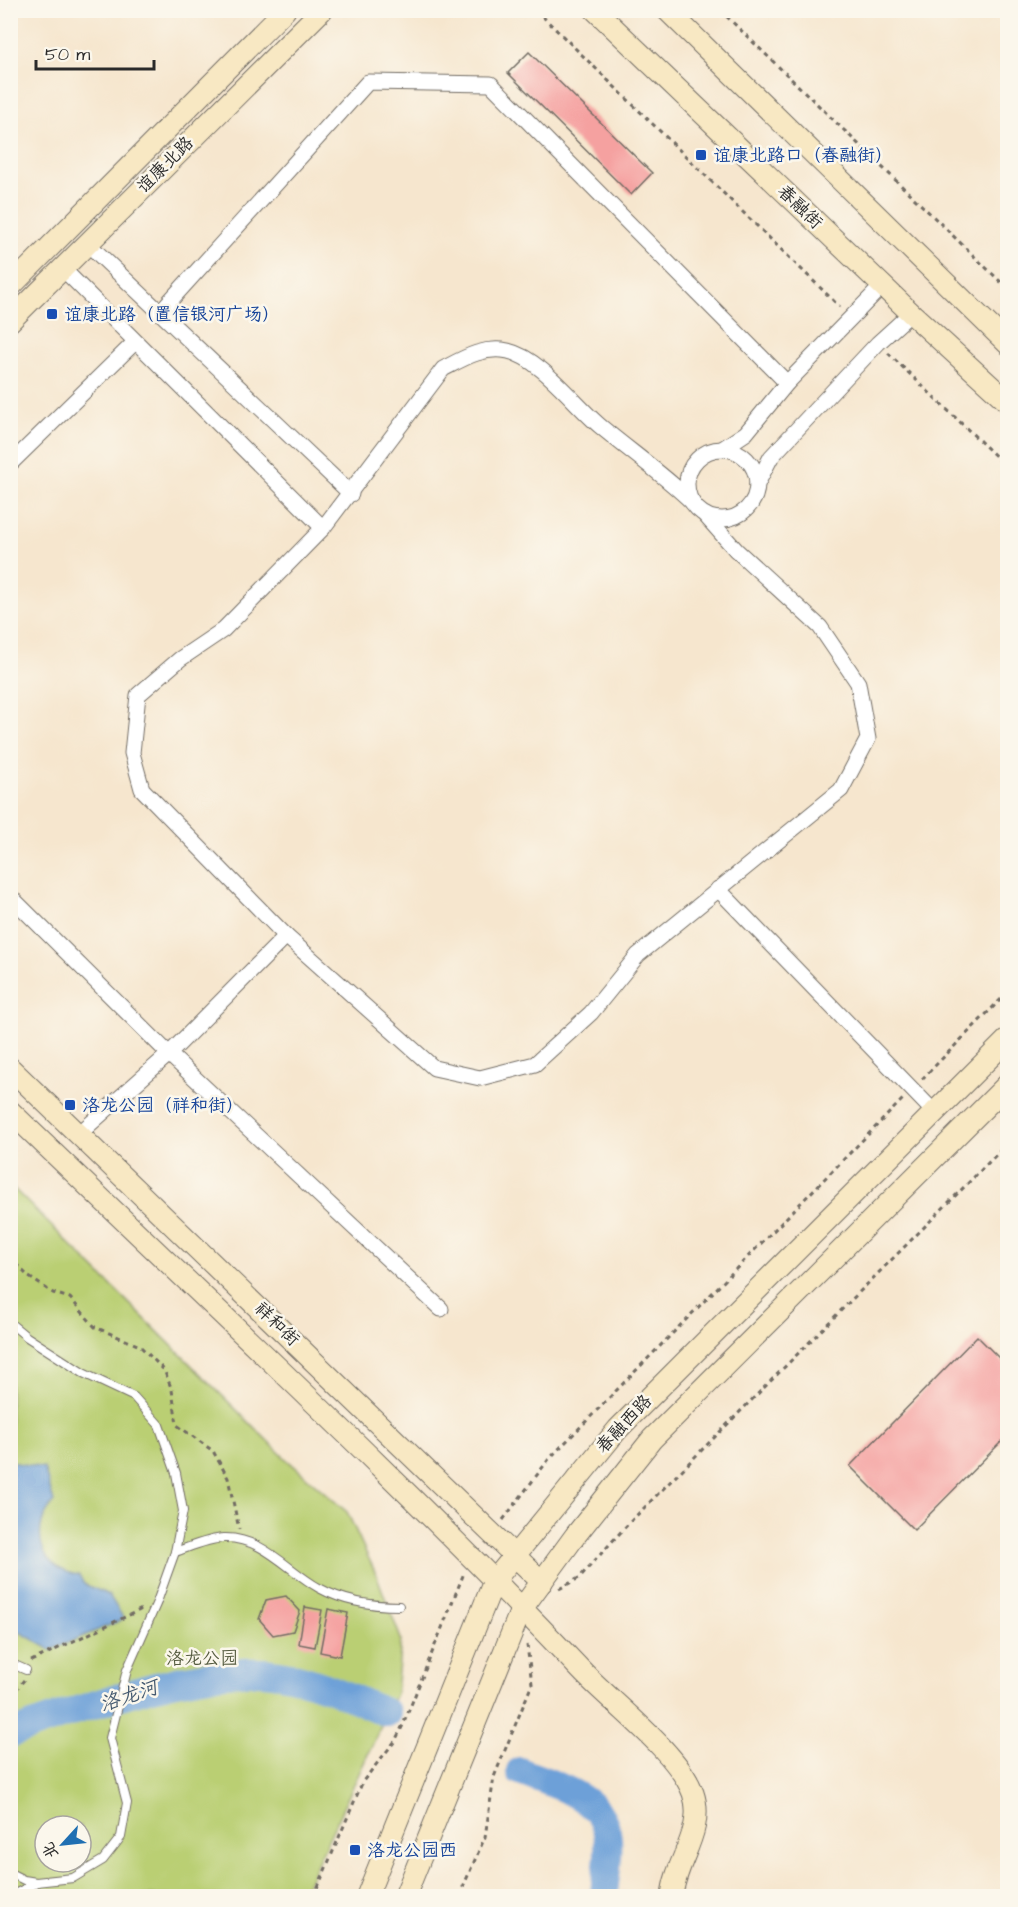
<svg xmlns="http://www.w3.org/2000/svg" width="1018" height="1907" font-family="'Architects Daughter','LXGW WenKai TC',sans-serif">
<rect width="100%" height="100%" fill="#fbf7ec"/>
<filter id="ink" filterUnits="userSpaceOnUse"><feTurbulence type="fractalNoise" baseFrequency=".0167" numOctaves="2"/><feDisplacementMap in="SourceGraphic" scale="12" xChannelSelector="R" yChannelSelector="G"/><feConvolveMatrix kernelMatrix="1 2 1 2 8 2 1 2 1" color-interpolation-filters="sRGB"/></filter>
<filter id="wash" filterUnits="userSpaceOnUse"><feTurbulence type="fractalNoise" baseFrequency=".008" numOctaves="4" result="noise"/><feDisplacementMap in="SourceGraphic" scale="24" xChannelSelector="R" yChannelSelector="G"/><feGaussianBlur stdDeviation="1.35" result="paint"/><feColorMatrix in="noise" values="0 0 0 0 0 0 0 0 0 0 0 0 0 0 0 0 0 1.4 0 .05"/><feComposite in="paint" operator="in"/></filter>
<g filter="url(#wash)">
<rect width="100%" height="100%" fill="#f6e6ce"/>
<path fill="#bacf73" stroke="#727d4f" stroke-width="1.5" fill-rule="evenodd" d="M10 1185 285 1458 347 1512 376 1574 401 1639 396 1694 302 1896H11ZM45 1826H81V1862H45Z"/>
<path fill="#6da0d8" stroke="#4c6682" stroke-width="1.5" d="M11 1462 44 1468 54 1502C28 1530 41 1570 79 1575L84 1584 109 1595 124 1619 51 1650 11 1627Z"/>
<g fill="none" stroke-linecap="round" stroke-linejoin="round">
<g stroke="#6da0d8" stroke-width="28">
<path d="M10 1734C84 1708 202 1661 280 1674 318 1681 352 1698 387 1713"/>
<path d="M520 1771C550 1784 600 1795 607 1832 611 1851 605 1876 604 1896"/>
</g>
</g>
<g id="blocks">
<g fill="#f5a1a0">
<path d="M529 52 652 173 631 195 508 73Z"/>
<path d="M977 1336 1008 1367V1435L914 1530 850 1466Z"/>
<path d="M286 1596 300 1611 293 1631 273 1635 259 1619 266 1600Z"/>
<path d="M305 1607 322 1610 315 1647 299 1644Z"/>
<path d="M328 1609 348 1613 340 1656 320 1652Z"/>
</g>
</g>
</g>
<g filter="url(#ink)">
<use href="#blocks" fill-opacity="0" stroke="#726c64" stroke-width="1.5"/>
<g fill="none" stroke-linecap="round" stroke-linejoin="round">
<g stroke="#726c64" stroke-width="10">
<g id="lane">
<path d="M10 1323 27 1337 83 1373 134 1397 159 1425 176 1473 183 1511 175 1552 157 1602 127 1670 110 1738 127 1803 121 1837 103 1860 73 1878 36 1882 24 1880 10 1873"/>
<path d="M175 1552C190 1547 207 1539 224 1538 263 1537 288 1571 319 1588 343 1601 373 1606 399 1606"/>
<path d="M10 1663 26 1670"/>
<path d="M11 1896 36 1883"/>
</g>
</g>
<g stroke="#726c64" stroke-width="17">
<g id="street">
<path d="M946 10H948"/>
<path d="M87 243 351 494"/>
<path d="M62 268 323 528"/>
<path d="M159 313 368 82 491 84 787 383"/>
<path d="M722 449 746 433 787 383 882 286"/>
<circle cx="722" cy="484" r="35"/>
<path d="M10 464 135 342"/>
<path d="M757 484 771 457 878 343 911 313"/>
<path d="M692 502C663 474 631 452 600 426 574 404 540 358 508 351 483 346 464 358 443 369L323 528 223 630 180 659 138 695 132 753 142 789 286 936 434 1068 480 1078 535 1064 591 1013 638 955 841 790 868 739 858 683 820 627 736 550 705 515"/>
<path d="M718 889 934 1112"/>
<path d="M10 896 169 1054 441 1309"/>
<path d="M80 1133 169 1054 286 936"/>
</g>
</g>
<g stroke="#726c64" stroke-width="23">
<g id="secondary">
<path d="M595 10 911 313 1008 402"/>
<path d="M667 10 1008 344"/>
<path d="M10 287 285 10"/>
<path d="M10 321 322 10"/>
<path d="M10 1068 542 1582"/>
<path d="M10 1111C201 1296 398 1477 581 1670 612 1703 678 1752 693 1793 706 1830 675 1861 672 1896"/>
<path d="M367 1896 494 1581 618 1429 1008 1039"/>
<path d="M405 1896 521 1610 575 1536 652 1439 1008 1084"/>
</g>
</g>
<g stroke="#726c64" stroke-width="3" stroke-dasharray="4.5 4.5" stroke-linecap="butt">
<path d="M536 10 840 307"/>
<path d="M720 10 1008 289"/>
<path d="M888 353 1008 468"/>
<path d="M922 1079 1008 992"/>
<path d="M10 1258 29 1277 53 1293 70 1298 95 1327 140 1346 164 1370 172 1390 177 1425 213 1451 228 1478 239 1529"/>
<path d="M503 1520 549 1459 903 1099"/>
<path d="M559 1589 579 1578 629 1523 1008 1143"/>
<path d="M31 1661 142 1609"/>
<path d="M10 1697 24 1680"/>
<path d="M314 1896 363 1781 395 1741 403 1725 464 1573"/>
<path d="M459 1896 485 1837 494 1777 532 1684 527 1645"/>
</g>
<use href="#lane" stroke="#fff" stroke-width="8"/>
<use href="#street" stroke="#fff" stroke-width="15"/>
<use href="#secondary" stroke="#f8e8c3" stroke-width="21"/>
</g>
</g>
<g fill="#1a4fb4" stroke="#fbf7ec" stroke-width="2">
<rect x="695" y="149" width="12" height="12" rx="3"/>
<rect x="46" y="308" width="12" height="12" rx="3"/>
<rect x="64" y="1099" width="12" height="12" rx="3"/>
<rect x="349" y="1844" width="12" height="12" rx="3"/>
</g>
<g text-anchor="middle" dominant-baseline="central" stroke-width="5" stroke-linejoin="round" paint-order="stroke">
<g font-size="18" fill="#164399" stroke="#fbf7ec" text-anchor="start">
<text x="713" y="155">谊康北路口（春融街）</text>
<text x="64" y="314">谊康北路（置信银河广场）</text>
<text x="82" y="1105">洛龙公园（祥和街）</text>
<text x="367" y="1850">洛龙公园西</text>
</g>
<g font-size="18" fill="#2b2b2b" stroke="#fbf7ec">
<text transform="translate(165 165) rotate(-45)">谊康北路</text>
<text transform="translate(800 207) rotate(44)">春融街</text>
<text transform="translate(277 1324) rotate(44)">祥和街</text>
<text transform="translate(624 1424) rotate(-47)">春融西路</text>
</g>
<g font-size="18" fill="#565c41" stroke="#fbf7ec">
<text x="202" y="1658">洛龙公园</text>
</g>
<g font-size="20" font-style="italic" fill="#455a70" stroke="#fbf7ec">
<text transform="translate(129 1696) rotate(-18)">洛龙河</text>
</g>
</g>
<rect width="1018" height="1907" fill="none" stroke="#fbf7ec" stroke-width="36"/>
<g transform="translate(63 1844) rotate(243)"><circle r="28" fill="#fbf7ec" stroke="#a8a59f" stroke-width="1.5"/>
<path d="M0-4.5L10 22L0 15L-10 22Z" fill="#1f6fb2"/>
<text y="-9" font-size="16" font-weight="bold" text-anchor="middle" fill="#2b2b2b">北</text>
</g>
<path d="M36 60v9h118v-9" fill="none" stroke="#2b2b2b" stroke-width="3"/>
<text x="45" y="60" font-size="18" fill="#2b2b2b" stroke="#fbf7ec" stroke-width="4.5" paint-order="stroke">50 m</text>
</svg>
